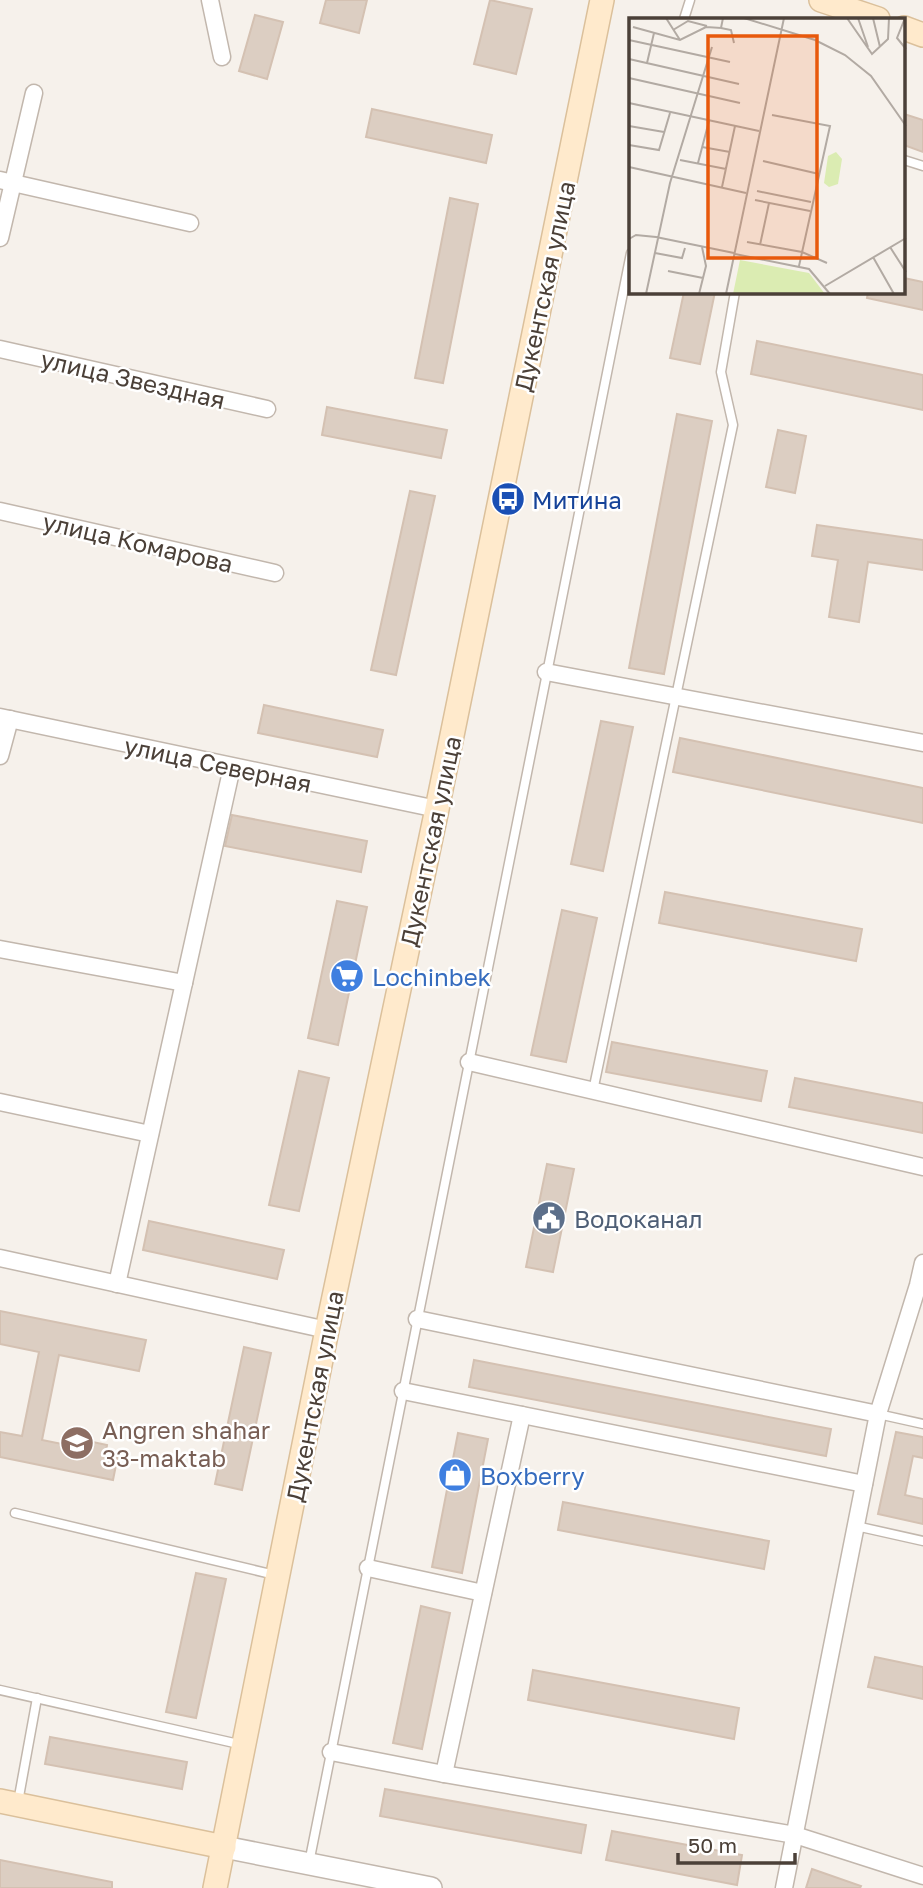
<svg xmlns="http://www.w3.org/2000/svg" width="923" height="1888" font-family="'Golos Text',sans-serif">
<rect width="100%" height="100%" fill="#f6f1eb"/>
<g fill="#dccec2" stroke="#d4c1b2" stroke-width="2">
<path d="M326 0H367L359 33 320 23Z"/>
<path d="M490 0 532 9 516 74 474 64Z"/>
<path d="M255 15 283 22 267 79 239 71Z"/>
<path d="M372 109 492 135 486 163 366 137Z"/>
<path d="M904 114 923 120V152L904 145Z"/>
<path d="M450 198 478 204 443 383 415 378Z"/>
<path d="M904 278 923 282V310L867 298 868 292H904Z"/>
<path d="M684 292H715L700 364 670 358Z"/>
<path d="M757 341 923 375V410L751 374Z"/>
<path d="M327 407 447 430 441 458 322 435Z"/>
<path d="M677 414 712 421 664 674 629 668Z"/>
<path d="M778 430 806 436 795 493 766 487Z"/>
<path d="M410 491 435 496 396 675 371 670Z"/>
<path d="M817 525 923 540V570L868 562 859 622 829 617 838 560 812 556Z"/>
<path d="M264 705 383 730 377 757 258 733Z"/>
<path d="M601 721 633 727 603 871 571 864Z"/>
<path d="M680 738 923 788V823L673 772Z"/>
<path d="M232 815 367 841 361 872 225 846Z"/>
<path d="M665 892 862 929 856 961 659 923Z"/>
<path d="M337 901 367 907 338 1045 308 1038Z"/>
<path d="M562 910 597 918 566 1062 531 1055Z"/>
<path d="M612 1042 767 1071 761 1101 606 1072Z"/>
<path d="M299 1071 329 1078 299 1211 269 1205Z"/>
<path d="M795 1078 923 1103V1133L789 1107Z"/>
<path d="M547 1164 574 1169 553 1272 526 1267Z"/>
<path d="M149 1221 284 1250 277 1279 143 1250Z"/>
<path d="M0 1311 146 1340 139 1371 59 1355 42 1440 87 1449 88 1441 107 1445 106 1452 118 1455 113 1480 0 1457V1432L22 1436 39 1352 0 1344Z"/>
<path d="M244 1347 271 1353 242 1490 215 1484Z"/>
<path d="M474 1360 831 1429 826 1456 469 1387Z"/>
<path d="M896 1432 923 1437V1458L913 1456 905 1495 923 1499V1524L878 1514Z"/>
<path d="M458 1433 488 1439 462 1573 432 1567Z"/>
<path d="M563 1502 769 1541 764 1569 558 1530Z"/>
<path d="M196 1573 226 1579 196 1718 166 1712Z"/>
<path d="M421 1606 450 1613 422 1749 393 1743Z"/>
<path d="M875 1657 923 1667V1699L868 1687Z"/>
<path d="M533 1670 739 1708 734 1739 528 1700Z"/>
<path d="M50 1737 187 1762 182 1789 45 1764Z"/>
<path d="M385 1789 586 1825 581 1853 380 1816Z"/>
<path d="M612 1831 742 1855 737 1885 606 1860Z"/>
<path d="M0 1860 112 1882V1888H0Z"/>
<path d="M812 1869 861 1886 860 1888H806Z"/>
</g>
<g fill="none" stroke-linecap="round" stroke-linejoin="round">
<g stroke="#c2b7ad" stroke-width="11">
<g id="service">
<path d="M684 19 690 0"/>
<path d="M904 160 923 166"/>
<path d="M593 1091 733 425 721 372 735 292"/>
<path d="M878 1414 923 1424"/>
<path d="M15 1513 275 1575"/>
<path d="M856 1526 923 1541"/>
<path d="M0 1690 243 1745"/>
<path d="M18 1802 37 1698"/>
<path d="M309 1863 631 253"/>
</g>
</g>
<g stroke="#c2b7ad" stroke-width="19">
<g id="minor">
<path d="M210 0 222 57"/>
<path d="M0 180 190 223"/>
<path d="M0 238 34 93"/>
<path d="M0 349 267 409"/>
<path d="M0 511 275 573"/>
<path d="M546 672 923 743"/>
<path d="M0 717 437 809"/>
<path d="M0 756 10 719"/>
<path d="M0 949 184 983"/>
<path d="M469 1062 923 1167"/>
<path d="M0 1102 150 1134"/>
<path d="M0 1258 327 1330"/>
<path d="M117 1284 232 767"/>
<path d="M417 1319 878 1414"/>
<path d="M403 1391 864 1484"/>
<path d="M368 1568 483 1593"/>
<path d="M331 1752 444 1774 795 1835 923 1876"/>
<path d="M444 1774 522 1415"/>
<path d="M784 1888 878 1414 918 1285 923 1263"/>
</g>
</g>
<g stroke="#c2b7ad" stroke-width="24">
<path id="tertiary" d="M224 1847 431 1888"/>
</g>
<g stroke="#dbc09b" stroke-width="26">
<g id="secondary">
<path d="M821 0 878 19"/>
<path d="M904 28 923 35"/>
<path d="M0 1801 224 1847"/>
<path d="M215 1888 327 1330 437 809 602 0"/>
</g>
</g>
<use href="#service" stroke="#fff" stroke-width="8"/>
<use href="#minor" stroke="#fff" stroke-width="16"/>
<use href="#tertiary" stroke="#fff" stroke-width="21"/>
<use href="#secondary" stroke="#ffeacc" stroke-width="23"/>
</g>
<defs>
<g id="bus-disc" transform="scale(1.75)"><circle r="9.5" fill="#1a4fb4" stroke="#fff"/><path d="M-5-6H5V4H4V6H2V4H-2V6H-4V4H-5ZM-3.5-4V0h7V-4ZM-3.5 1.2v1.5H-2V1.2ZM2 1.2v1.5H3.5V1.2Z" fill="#fff"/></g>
<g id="supermarket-disc" transform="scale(1.75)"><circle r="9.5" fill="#3f7fe0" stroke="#fff"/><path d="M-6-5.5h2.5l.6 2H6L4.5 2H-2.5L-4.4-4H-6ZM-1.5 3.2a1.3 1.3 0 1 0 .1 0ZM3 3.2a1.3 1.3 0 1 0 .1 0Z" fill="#fff"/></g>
<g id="civic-disc" transform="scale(1.75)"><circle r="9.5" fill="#5c6f8a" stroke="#fff"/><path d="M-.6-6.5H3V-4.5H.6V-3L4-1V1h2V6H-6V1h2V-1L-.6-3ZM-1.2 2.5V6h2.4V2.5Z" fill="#fff"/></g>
<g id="school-disc" transform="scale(1.75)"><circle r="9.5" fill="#8d6e63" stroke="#fff"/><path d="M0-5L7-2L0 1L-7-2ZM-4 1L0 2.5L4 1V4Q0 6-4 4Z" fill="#fff"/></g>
<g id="shop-disc" transform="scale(1.75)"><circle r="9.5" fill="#3f7fe0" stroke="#fff"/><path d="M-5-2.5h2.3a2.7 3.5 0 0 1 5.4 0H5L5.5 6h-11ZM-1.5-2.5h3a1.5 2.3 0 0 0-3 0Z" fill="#fff"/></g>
</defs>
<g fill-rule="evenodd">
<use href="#bus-disc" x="508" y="499"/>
<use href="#supermarket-disc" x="347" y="976"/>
<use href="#civic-disc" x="549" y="1218"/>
<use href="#school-disc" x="77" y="1443"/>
<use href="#shop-disc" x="455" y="1475"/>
</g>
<g text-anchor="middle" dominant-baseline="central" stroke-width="5" stroke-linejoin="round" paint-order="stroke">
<g font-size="24" fill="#4b4038" stroke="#fff">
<text transform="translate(544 286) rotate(-78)">Дукентская улица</text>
<text transform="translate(133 379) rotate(13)">улица Звездная</text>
<text transform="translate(138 542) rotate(13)">улица Комарова</text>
<text transform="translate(218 764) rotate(12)">улица Северная</text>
<text transform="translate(430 841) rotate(-78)">Дукентская улица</text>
<text transform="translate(314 1396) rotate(-79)">Дукентская улица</text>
</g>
<g font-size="24" fill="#164399" stroke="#fff" text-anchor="start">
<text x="532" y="499">Митина</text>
</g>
<g font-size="24" fill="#366cbe" stroke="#fff" text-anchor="start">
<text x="372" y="976">Lochinbek</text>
<text x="480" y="1475">Boxberry</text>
</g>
<g font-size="24" fill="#4e5e75" stroke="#fff" text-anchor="start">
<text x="574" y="1218">Водоканал</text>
</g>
<g font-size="24" fill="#785e54" stroke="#fff" text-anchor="start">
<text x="102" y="1429">Angren shahar<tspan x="102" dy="28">33-maktab</tspan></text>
</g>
</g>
<g transform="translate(629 18)">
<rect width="276" height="276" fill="#f6f1eb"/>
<path d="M207 134 213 141 209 166 200 169 195 165 199 138ZM111 242 180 255 196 276H104Z" fill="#dbecb2"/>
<path fill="none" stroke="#b2aaa3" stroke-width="2" d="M37 0 51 22M115 0 186 22 216 37 242 58 277 108M218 0 243 36 259 21 260 0M229 0 239 29M244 0 251 29M276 0 268 20 277 31M4 9 51 22 77 9 92 10 94 0M92 10 102 12 105 25M44 12 59 3 78 8M0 22 101 44M0 41 110 66M18 45 25 15M0 60 111 85M0 85 130 113M143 97 201 108 170 248M0 108 35 114M0 127 30 132 41 95M73 129 101 134M51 142 97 151M134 143 190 156M69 145 80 103M0 149 117 175M93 169 106 108M128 173 182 184M126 182 181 193M0 221 7 217 27 219 105 235M118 224 173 234 198 245M131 227 140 185M261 229 277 254M26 235 53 240 56 230M106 236 180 251 201 276M244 239 265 276M39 253 74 260M196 268 277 220M17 276 41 165 83 29M70 276 77 248 73 229M97 276 155 0"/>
<path fill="#e8590c" fill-opacity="0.15" stroke="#e8590c" stroke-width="3.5" d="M79 18H188V240H79Z"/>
<rect width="276" height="276" fill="none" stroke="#4b4038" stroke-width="3.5"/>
</g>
<path d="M678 1853v10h117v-10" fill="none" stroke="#4b4038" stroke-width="3.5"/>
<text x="688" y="1853" font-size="21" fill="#4b4038" stroke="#ffffff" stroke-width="5" paint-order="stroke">50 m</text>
</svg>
